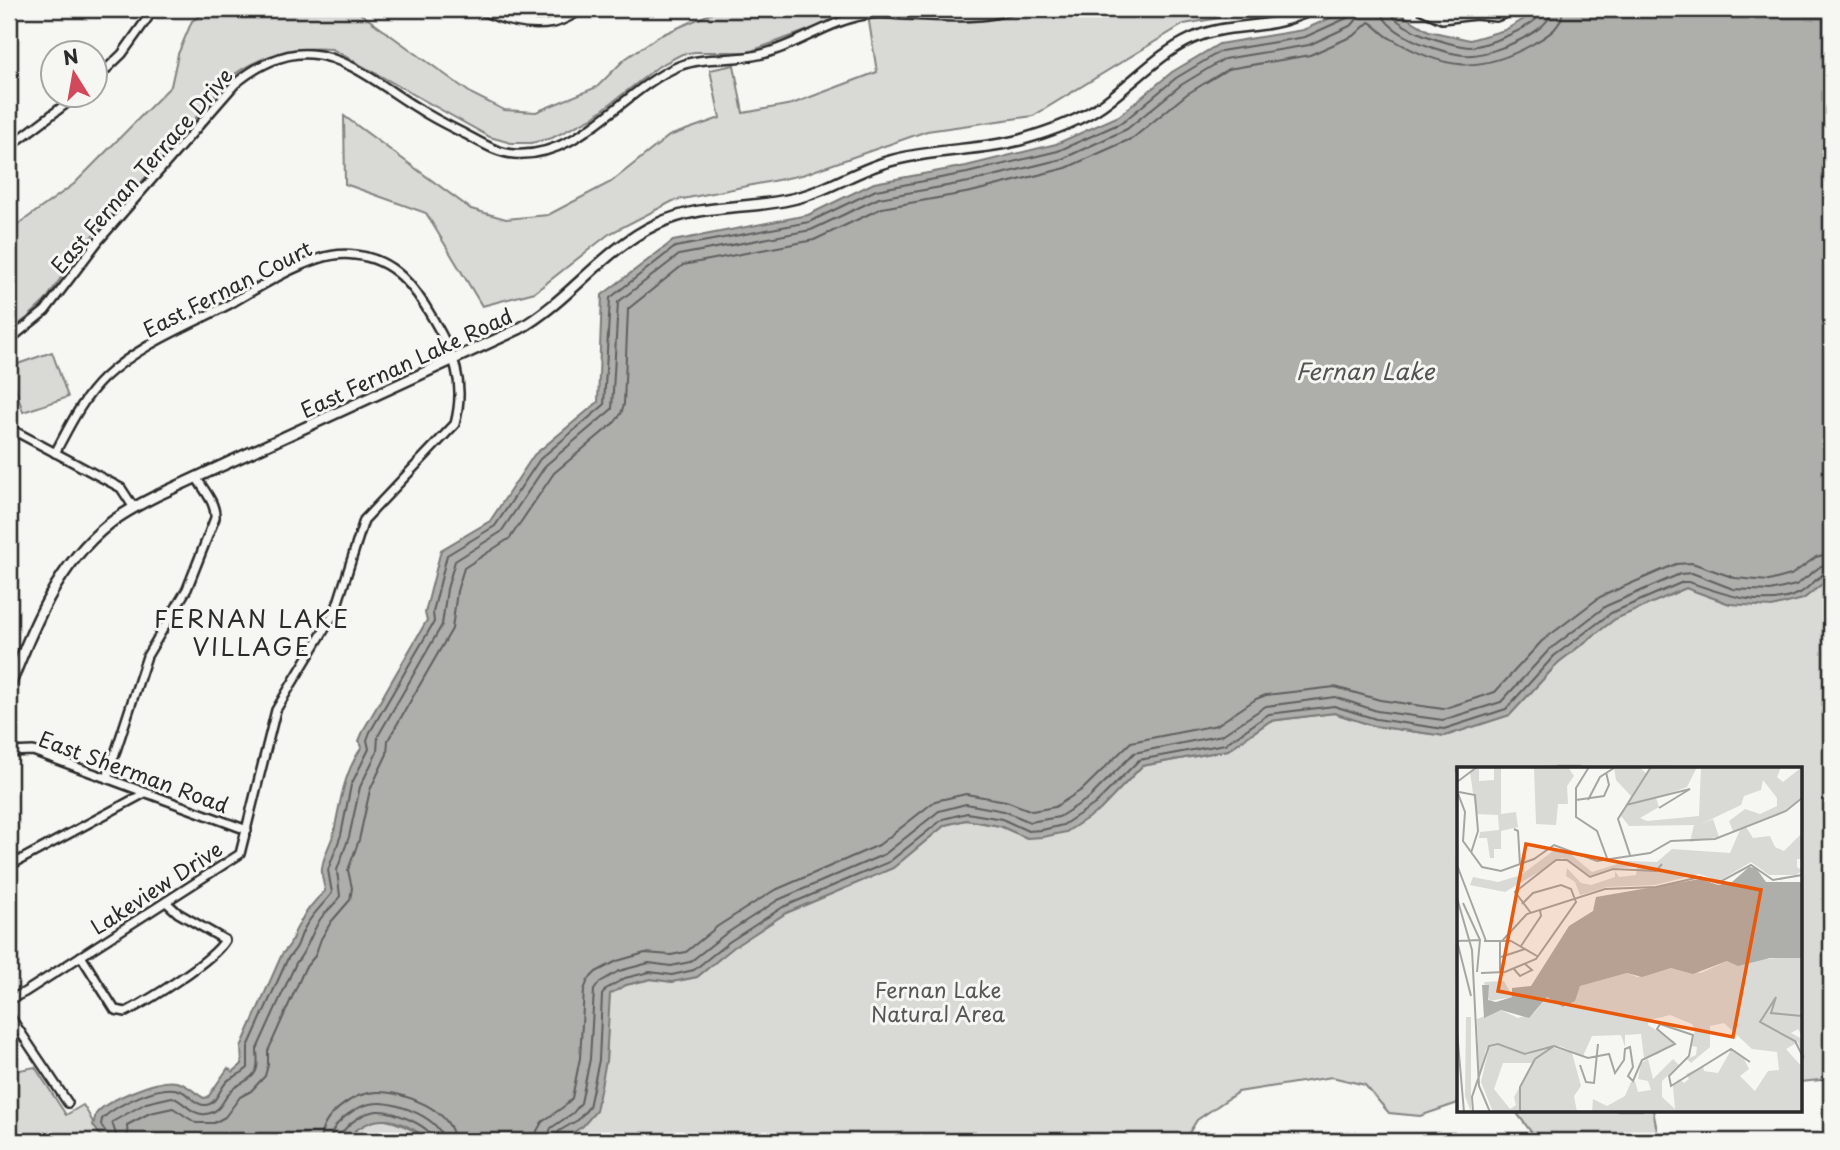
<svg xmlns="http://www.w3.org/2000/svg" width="1840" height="1150" font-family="'Playpen Sans',sans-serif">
<rect width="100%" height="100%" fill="#f6f6f2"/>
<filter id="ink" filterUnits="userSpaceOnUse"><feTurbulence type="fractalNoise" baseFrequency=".0143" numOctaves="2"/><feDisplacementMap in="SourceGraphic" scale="14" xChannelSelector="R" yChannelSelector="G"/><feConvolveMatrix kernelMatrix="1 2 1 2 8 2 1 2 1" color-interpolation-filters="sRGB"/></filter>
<g filter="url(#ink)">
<g fill="#d9d9d5" stroke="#828280" stroke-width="2">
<path d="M212 9H354L472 94 504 110 536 112 597 87 625 59 659 36 721 9H866L748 52H695L682 54 659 66 592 118 552 138 531 143H511L490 137 332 49C293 46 258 55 227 80L157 165 82 247 45 301 27 318 9 331V231L74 184 171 86 178 54 192 21Z"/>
<path d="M867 9H1272L1184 24 1033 116 927 131 802 175 673 201 609 234 535 292 482 306 426 213 345 184 344 116 471 209 506 219 548 215 611 182 669 136 720 118 710 70 734 65 743 113 792 104 877 72Z"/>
<path d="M52 352 68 397 23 412 9 367Z"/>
<path d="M1831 577V1079L1800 1082V768H1458V1103L1420 1116 1389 1113 1365 1085 1332 1077 1238 1092 1197 1120 1184 1141H560L583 1126 606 1061 609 994 626 985 651 979 672 982 697 977 733 947 786 913 893 868 945 825 966 820 1000 826 1027 838 1100 810 1142 766 1228 750 1270 721 1334 713 1374 726 1445 736 1510 715 1559 662 1615 619 1686 588 1730 604 1803 599Z"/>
<path d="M35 1067 66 1115 83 1105C92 1118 95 1129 104 1141H9V1072Z"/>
<path d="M1502 1110H1653L1659 1141H1538L1516 1112Z"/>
<path d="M377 1118C398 1122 414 1129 431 1141H344L359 1126Z"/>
</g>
<path fill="#aeaeab" stroke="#7a7a78" stroke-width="2" d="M1351 9H1392L1429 31 1470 40 1505 30 1541 9H1831V577L1803 599 1772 607 1730 604 1686 588 1615 619 1559 662 1510 715 1445 736 1374 726 1334 713 1270 721 1228 750 1142 766 1100 810 1066 832 1043 837 1027 838 1000 826 966 820 945 825 893 868 786 913 734 947 697 977 672 982 651 979 626 985 610 994 606 1061 596 1111 583 1126 560 1141H431C398 1117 374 1109 344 1141H104L93 1125C94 1123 95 1116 96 1114 106 1100 160 1078 176 1082 188 1084 194 1093 204 1098L208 1097 228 1068 233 1072 242 1064 241 1047 282 954C295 941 290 939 298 926 305 912 314 901 325 891 324 884 321 875 322 869 323 855 331 844 334 832 340 803 344 772 362 747L359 741 364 729 427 620 425 613 441 550 490 521 534 455 598 402 602 295 673 241 808 215 874 183 966 166 1056 144 1119 116 1172 72 1219 44 1303 30Z"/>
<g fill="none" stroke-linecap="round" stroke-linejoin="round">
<g stroke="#5f5f5e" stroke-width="2">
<path d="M1381 9C1382 34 1449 57 1472 55 1493 54 1551 32 1552 9"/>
<path d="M1390 9C1392 28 1451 46 1469 47 1485 47 1541 25 1543 9"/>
<path d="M109 1141 108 1135 101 1125 102 1119C116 1105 162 1082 181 1091 189 1094 195 1105 204 1105 218 1106 220 1084 230 1079 238 1074 239 1076 248 1068V1047L288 958C301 944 297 943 304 929 311 915 323 905 332 893L328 870 341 835 351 785 369 749 367 740 370 732 434 622 433 612 447 555 495 526 540 459 604 405 610 298 675 247 809 222 876 190 967 173 1058 151 1123 122 1176 78 1221 51 1305 37 1347 18 1351 9"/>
<path d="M118 1141 112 1122 146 1103 172 1097C184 1101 192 1116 206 1114 223 1112 223 1096 234 1088 241 1082 251 1081 256 1071 259 1064 257 1056 257 1049L296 963C308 949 311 933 321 918 327 910 335 905 340 896L337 870 349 837 360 787 377 752 378 736 442 625 447 589 455 561 501 532 546 465 612 409 618 302 679 255 811 230 879 198 969 182 1062 159 1127 129 1181 85 1224 59 1309 45 1352 25 1358 18 1360 9"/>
<path d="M128 1141 127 1125 150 1113 173 1108 196 1123H214L225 1117 240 1097 251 1091 265 1076 268 1065V1051L305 968 315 956 321 939 331 922 350 900 352 888 348 870 359 840 370 790 387 754 388 740 452 629 457 591 464 568 510 538 554 473 615 422 621 414 624 404 628 309 683 265 814 240 882 208 971 192 1066 168 1133 138 1187 94 1228 69 1310 55 1355 35 1369 22C1376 25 1382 34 1390 38 1443 69 1478 75 1533 44 1548 35 1562 28 1563 9"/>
<path d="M320 1141C321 1116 353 1092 378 1092 405 1092 453 1110 454 1141"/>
<path d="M330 1141C331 1122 359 1103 378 1103 398 1102 442 1119 443 1141"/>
<path d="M339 1141C341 1127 363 1112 377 1111 392 1110 432 1126 434 1141"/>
<path d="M536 1141 537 1131 542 1122 566 1105 572 1098 580 1058 584 990 588 980 596 972 617 961 645 953 671 955 686 952 718 926 773 891 879 845 935 801 966 794 1006 801 1032 811 1055 807 1083 789 1131 742 1217 725 1256 699 1266 695 1335 687 1380 700 1443 709 1495 692 1542 641 1600 597 1676 564 1692 563 1735 578 1769 581 1791 575 1816 557 1831 553"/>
<path d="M546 1141 551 1128 573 1113 581 1103 590 1059 594 990 600 982 619 971 649 963 671 966 690 962 724 935 778 900 885 854 939 811 966 804 1004 811 1030 822 1059 817 1089 798 1134 753 1222 735 1266 706 1335 697 1377 711 1443 720 1501 702 1549 650 1606 606 1680 574 1692 573 1733 589 1770 591 1796 585 1821 566 1831 564"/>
<path d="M555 1141 559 1131 578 1120 589 1107 599 1060 602 995 606 989 625 978 650 972 672 975 694 970 729 942 783 907 889 862 943 819 967 813 1002 819 1028 831 1042 830 1063 825 1095 804 1139 760 1225 744 1269 714 1334 706 1376 719 1444 729 1506 709 1554 656 1611 613 1683 582H1689C1723 594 1765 610 1800 593 1811 587 1818 574 1831 572"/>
</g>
<g stroke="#2b2b2b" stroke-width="12">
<g id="minor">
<path d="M478 9C502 20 527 28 553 23 564 21 575 13 584 9"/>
<path d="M94 81 122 54 154 9"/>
<path d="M9 147 79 94"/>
<path d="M9 340 45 311 99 240 235 84C255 67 284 51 311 54 348 56 388 91 419 109 434 119 449 126 465 134 480 142 497 153 514 154 581 159 623 89 679 66 704 56 732 61 758 55 796 47 832 18 872 14 882 13 893 14 903 15 940 16 979 21 1014 9"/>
<path d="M9 428 121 488 134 508"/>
<path d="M9 752 33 751 247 830"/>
<path d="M107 778 147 656 187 589 215 518C216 503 204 490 196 477"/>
<path d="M9 866 145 793"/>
<path d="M81 956 115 1010 126 1012C149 1000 213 961 225 940L178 913 166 902"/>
<path d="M9 1000 25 992 240 854 276 710 335 612 364 520 455 424C466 381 454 355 433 319 415 287 394 259 355 255 342 253 330 255 318 259 287 269 256 289 228 305 186 327 139 345 104 378 82 399 69 427 55 453"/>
<path d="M9 1015 68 1103"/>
</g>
</g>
<g stroke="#2b2b2b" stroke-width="14">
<g id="tertiary">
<path d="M1422 9 1442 18 1475 14 1496 16 1514 9"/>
<path d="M9 688C33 627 57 565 109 524 124 512 140 504 156 496L519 329C570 300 603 249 657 224 702 203 745 210 792 199 826 192 856 170 890 161 932 149 977 151 1020 140 1048 132 1078 122 1102 105 1132 84 1158 54 1191 39 1223 24 1253 29 1284 20 1294 17 1304 13 1314 9"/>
</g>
</g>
<use href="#minor" stroke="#f6f6f2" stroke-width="7"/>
<use href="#tertiary" stroke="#f6f6f2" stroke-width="9"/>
</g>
</g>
<g text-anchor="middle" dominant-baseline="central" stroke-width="6" stroke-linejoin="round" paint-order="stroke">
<g font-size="21" fill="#2b2b2b" stroke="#f6f6f2">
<text transform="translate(141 170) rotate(-49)">East Fernan Terrace Drive</text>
<text transform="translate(227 288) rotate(-27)">East Fernan Court</text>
<text transform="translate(406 362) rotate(-25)">East Fernan Lake Road</text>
<text transform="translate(134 771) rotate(20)">East Sherman Road</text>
<text transform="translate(156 887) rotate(-33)">Lakeview Drive</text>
</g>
<g font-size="21" fill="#565656" stroke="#f6f6f2">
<text x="938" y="989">Fernan Lake<tspan x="938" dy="24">Natural Area</tspan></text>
</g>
<g font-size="23" font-style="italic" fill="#525251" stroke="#f6f6f2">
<text x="1365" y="370">Fernan Lake</text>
</g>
<g font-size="24" letter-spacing="2" fill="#2b2b2b" stroke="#f6f6f2">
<text x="252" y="618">FERNAN LAKE<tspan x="252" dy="28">VILLAGE</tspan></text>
</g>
</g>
<g transform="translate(1457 767)">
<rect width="345" height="345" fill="#f6f6f2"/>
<path d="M37 0H44V47L59 45 61 60 44 64V82H37V91H33L30 71H22L23 65 42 63 41 48 19 47 13 5 22 1V14L37 13ZM77 0H111L117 9 110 19 111 37H101L99 58 79 57ZM157 0H182L190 7 195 0H240L230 20 199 31 202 40 183 51 190 54 242 49 244 0H324L320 10 326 15 345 0V30L329 43 276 64 272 54 288 42 303 47 320 39V31L306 13 304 23 287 29 284 38 244 57 256 52 262 70 233 75 237 58 172 59 164 49 174 29 159 13ZM345 33V92H340V100L345 104 339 108H312L294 95 262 114 242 107 198 118 150 120 123 128 118 115 109 109 110 101 124 116 134 118 158 110V104L162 110 179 108 180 100 155 101 134 109 105 91 48 125 13 118 16 110 41 115 64 108 96 84 111 85 135 105 170 94 200 95 215 82 273 86 283 63 289 60 296 71 313 69 318 80 327 84 344 67ZM341 190 345 191V269L341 262 334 266 345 272V287L341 275 329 282 345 300V345H135L136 332 150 339 168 329 174 315 178 314 181 325 194 323 191 314 181 312 184 296 191 292 196 312 216 292 222 298 205 314V330L218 342 216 319 222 312 227 316 232 312 229 307 246 299 247 304 261 306 274 283 286 290 292 302 283 309 298 324 311 304 322 303 320 285 295 282 267 256 253 259V280L234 296 230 292 239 288 240 280 234 279 238 263 235 257 213 248 192 253 191 258 218 275 201 287 187 291 184 267 168 268V280L164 268 135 269 126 289 103 279 68 286 42 277 29 282 22 314 20 252 44 243 61 251 77 246 90 230 109 240 122 219 170 206 180 210 214 201 244 206 270 194ZM47 214 56 230 32 234 27 215ZM9 250H14V345L8 329ZM41 278 70 288 94 280 115 286 124 319 117 329 120 345H36L24 315 32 281ZM46 296H76L57 330 59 338 53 342 37 322Z" fill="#d9d9d5" fill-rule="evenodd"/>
<path d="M292 100 299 101 309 115H345V191H313L281 199 270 194 236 207 214 201 185 210 170 206 123 219 118 234 106 240 90 230 72 251 44 243 27 251 25 218H32L31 233 39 235 55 230V221L74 219 112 159 136 144 139 130 243 112 261 118 275 115Z" fill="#aeaeab"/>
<path fill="none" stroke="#a5a5a2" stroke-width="2" d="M132 0 119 21V50L140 64 150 91M0 15 20 0M0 24 8 45 6 74 25 100 44 104 77 92 97 78 140 94 193 86 214 74 258 72 329 44 345 31M2 25 18 28 21 64 14 86M119 33 147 29 152 18 149 5M131 33 143 10 157 1M169 38 233 22 202 41M57 62 61 64 63 98M173 88 161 52 194 0M0 98 29 174M0 131 15 183 22 319 33 345M6 136 23 173 20 205M74 146 58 125 99 93H110L133 110 156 102 199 104 205 97M0 174 23 173M0 174 14 229M27 174H54L80 189M43 174V206M45 174 70 147 148 122 199 120 243 110 261 116 294 98 316 113 345 108M64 179 84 149 83 143M44 190 68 182M56 201 63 209 75 203 68 197M24 206 48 205 79 192 119 135 114 122 104 118 76 126 65 137M345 249 314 246 319 230 303 255 338 274 345 288M0 264 7 345M97 279 131 291 152 287 158 306 167 293 168 282 173 280 176 300 171 309 176 314 185 293 218 277 200 262 203 257 236 268 232 289 212 309 214 319 274 282 293 295M123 298 129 315 137 316 141 277M16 345 15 330 32 279 41 277 68 287 97 279M63 345V320L78 292 97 279"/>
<path fill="#e8590c" fill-opacity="0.15" stroke="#e8590c" stroke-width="3.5" d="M69 77 304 123 276 270 41 224Z"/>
<rect width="345" height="345" fill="none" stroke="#2b2b2b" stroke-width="3.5"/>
</g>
<rect width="1840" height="1150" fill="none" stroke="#f6f6f2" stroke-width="35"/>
<rect x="18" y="18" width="1805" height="1115" fill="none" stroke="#2b2b2b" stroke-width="2.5" filter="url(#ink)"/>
<g transform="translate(74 74) rotate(349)"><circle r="33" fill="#f6f6f2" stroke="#a5a5a2" stroke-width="2"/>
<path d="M0-5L12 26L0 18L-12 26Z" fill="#d1495b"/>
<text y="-10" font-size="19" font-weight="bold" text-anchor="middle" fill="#2b2b2b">N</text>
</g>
</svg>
